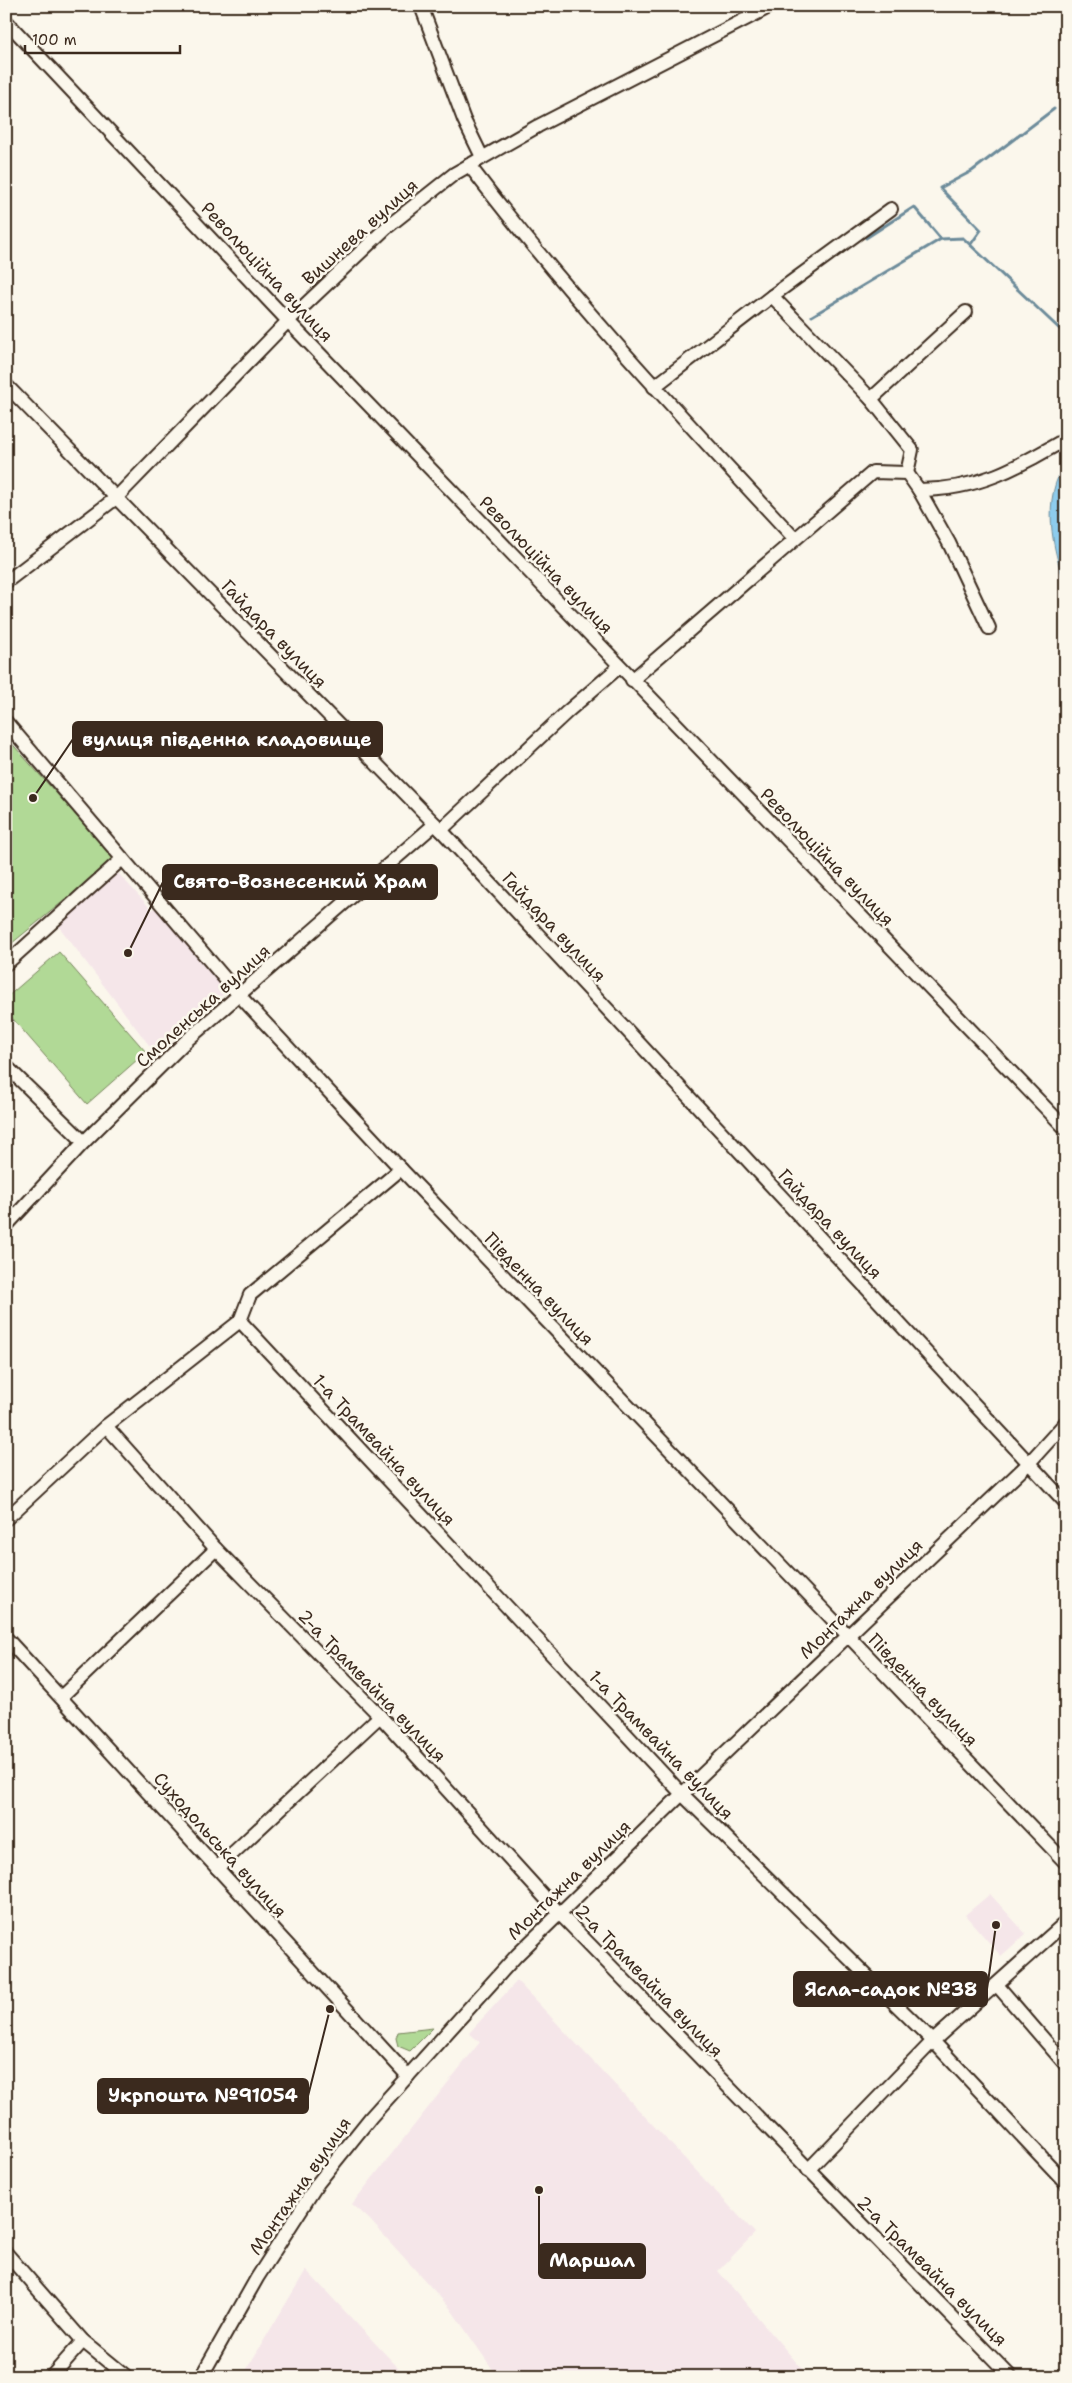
<svg xmlns="http://www.w3.org/2000/svg" width="1072" height="2383" font-family="'Shantell Sans',sans-serif">
<rect width="100%" height="100%" fill="#fbf7ec"/>
<filter id="ink" filterUnits="userSpaceOnUse"><feTurbulence type="fractalNoise" baseFrequency=".02" numOctaves="2"/><feDisplacementMap in="SourceGraphic" scale="10" xChannelSelector="R" yChannelSelector="G"/><feConvolveMatrix kernelMatrix="1 2 1 2 8 2 1 2 1" color-interpolation-filters="sRGB"/></filter>
<g filter="url(#ink)">
<g fill="#f5e6e9">
<path d="M118 873 152 910 156 907 226 992 155 1053 57 924Z"/>
<path d="M990 1894 1026 1934 1001 1956 965 1915Z"/>
<path d="M517 1981 755 2233 718 2271 809 2377H498L450 2308 369 2219 352 2204 480 2042 469 2033Z"/>
<path d="M306 2270 407 2377H242Z"/>
</g>
<g fill="#b1d996" stroke="#76825a">
<path d="M6 737 115 859 6 948Z"/>
<path d="M59 952 146 1052 87 1104 6 1011V998Z"/>
<path d="M433 2028 410 2051 398 2046 396 2038 398 2032Z"/>
</g>
<path fill="#8dcced" stroke="#6c8b9a" d="M1066 463V586C1052 549 1041 497 1066 463Z"/>
<g fill="none" stroke-linecap="round" stroke-linejoin="round">
<g stroke="#6c8b9a" stroke-width="3">
<path d="M866 238 914 207 941 239"/>
<path d="M971 244 981 230 940 188 972 171 1054 109"/>
<path d="M812 316 941 239 963 238 1066 335"/>
</g>
<g stroke="#3b2a1e" stroke-width="16">
<g id="minor">
<path d="M421 6 464 120 482 157"/>
<path d="M6 21 288 321 1066 1129"/>
<path d="M469 165C569 297 682 417 794 538"/>
<path d="M772 296 871 399 912 450 907 473"/>
<path d="M6 385 441 830 1066 1503"/>
<path d="M654 387 772 296 891 209"/>
<path d="M871 399 966 312"/>
<path d="M919 490 949 543 989 628"/>
<path d="M6 582 116 498 288 321 386 228 454 174 538 126 771 6"/>
<path d="M632 680 873 472 907 473 919 490C978 490 1016 468 1066 439"/>
<path d="M6 722 239 995 401 1169 1066 1863"/>
<path d="M441 830 567 712 619 667"/>
<path d="M6 964 122 859"/>
<path d="M6 1066 84 1142"/>
<path d="M6 1226 84 1142 185 1042 435 824"/>
<path d="M240 1321 682 1794 933 2041 1066 2183"/>
<path d="M106 1426 216 1549 380 1716 559 1913 1011 2377"/>
<path d="M6 1519 106 1426 240 1321 250 1295 401 1169"/>
<path d="M6 1638 408 2076"/>
<path d="M61 1697 216 1549"/>
<path d="M217 1868 380 1716"/>
<path d="M997 1985 1066 2065"/>
<path d="M808 2170 933 2041 1066 1922"/>
<path d="M6 2253 83 2341 127 2377"/>
<path d="M51 2377 83 2341"/>
<path d="M201 2377 257 2278 318 2183 371 2117 517 1955 682 1794 1028 1464 1066 1422"/>
</g>
</g>
<use href="#minor" stroke="#fbf7ec" stroke-width="12"/>
</g>
</g>
<g text-anchor="middle" dominant-baseline="central" stroke-width="5" stroke-linejoin="round" paint-order="stroke">
<g font-size="18" fill="#3b2a1e" stroke="#fbf7ec">
<text transform="translate(360 232) rotate(-42)">Вишнева вулиця</text>
<text transform="translate(267 272) rotate(47)">Революційна вулиця</text>
<text transform="translate(546 565) rotate(46)">Революційна вулиця</text>
<text transform="translate(274 634) rotate(46)">Гайдара вулиця</text>
<text transform="translate(827 857) rotate(46)">Революційна вулиця</text>
<text transform="translate(554 927) rotate(47)">Гайдара вулиця</text>
<text transform="translate(203 1006) rotate(-42)">Смоленська вулиця</text>
<text transform="translate(830 1224) rotate(47)">Гайдара вулиця</text>
<text transform="translate(539 1289) rotate(46)">Південна вулиця</text>
<text transform="translate(384 1450) rotate(47)">1-а Трамвайна вулиця</text>
<text transform="translate(861 1599) rotate(-44)">Монтажна вулиця</text>
<text transform="translate(372 1686) rotate(46)">2-а Трамвайна вулиця</text>
<text transform="translate(923 1690) rotate(46)">Південна вулиця</text>
<text transform="translate(661 1745) rotate(46)">1-а Трамвайна вулиця</text>
<text transform="translate(220 1845) rotate(48)">Суходольська вулиця</text>
<text transform="translate(569 1880) rotate(-44)">Монтажна вулиця</text>
<text transform="translate(649 1981) rotate(46)">2-а Трамвайна вулиця</text>
<text transform="translate(300 2186) rotate(-55)">Монтажна вулиця</text>
<text transform="translate(932 2271) rotate(45)">2-а Трамвайна вулиця</text>
</g>
</g>
<path fill="none" stroke="#3b2a1e" stroke-width="2" d="M33 798L73 739M128 953L163 882M996 1925L987 1989M330 2009L308 2096M539 2190L539 2261"/>
<g fill="#3b2a1e" stroke="#fbf7ec" stroke-width="2">
<circle cx="33" cy="798" r="5"/>
<circle cx="128" cy="953" r="5"/>
<circle cx="996" cy="1925" r="5"/>
<circle cx="330" cy="2009" r="5"/>
<circle cx="539" cy="2190" r="5"/>
</g>
<g fill="#3b2a1e" stroke="#3b2a1e" stroke-width="2">
<rect x="73" y="722" width="309" height="34" rx="5"/>
<rect x="163" y="865" width="274" height="34" rx="5"/>
<rect x="794" y="1972" width="193" height="34" rx="5"/>
<rect x="98" y="2079" width="210" height="34" rx="5"/>
<rect x="539" y="2244" width="106" height="34" rx="5"/>
</g>
<g font-size="19" text-anchor="middle" font-weight="bold" fill="#fff">
<text x="227" y="746">вулиця південна кладовище</text>
<text x="300" y="888">Свято-Вознесенкий Храм</text>
<text x="891" y="1996">Ясла-садок №38</text>
<text x="203" y="2102">Укрпошта №91054</text>
<text x="592" y="2267">Маршал</text>
</g>
<rect width="1072" height="2383" fill="none" stroke="#fbf7ec" stroke-width="25"/>
<rect x="12" y="12" width="1047" height="2358" fill="none" stroke="#3b2a1e" stroke-width="2" filter="url(#ink)"/>
<path d="M25 45v8h155v-8" fill="none" stroke="#3b2a1e" stroke-width="2.5"/>
<text x="32" y="45" font-size="15" fill="#3b2a1e" stroke="#fbf7ec" stroke-width="4" paint-order="stroke">100 m</text>
</svg>
